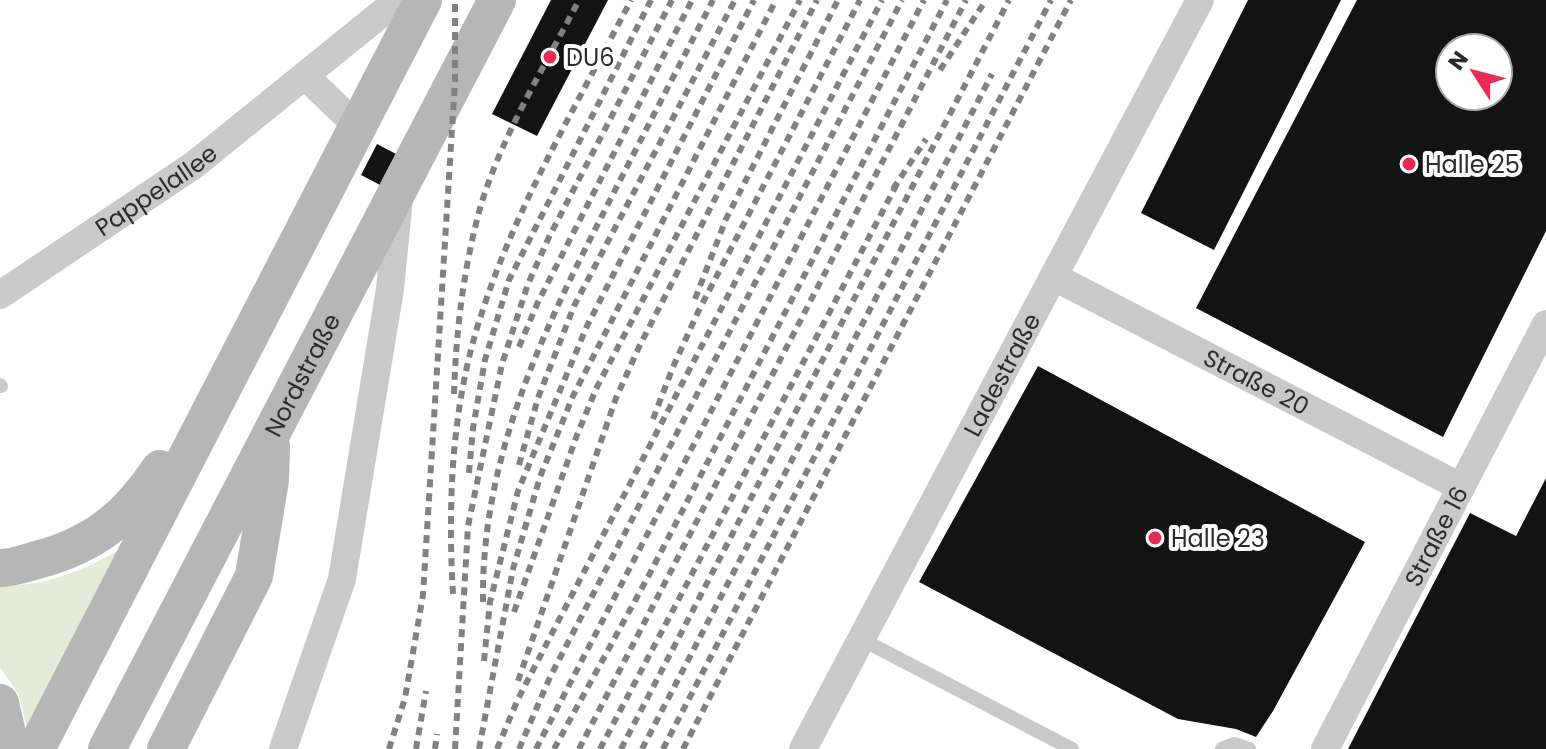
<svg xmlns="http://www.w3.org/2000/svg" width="1546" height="749" font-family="Poppins,sans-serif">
<rect width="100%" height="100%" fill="#fff"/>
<path fill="#e5ebd9" d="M127 545 27 728 19 695 0 667V585C44 588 91 568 127 545Z"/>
<g fill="#131313" fill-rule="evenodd">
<path d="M551 0H608L537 136 492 114Z"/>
<path d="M1248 0H1341L1214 250 1141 213Z"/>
<path d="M1357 0H1546V231L1443 437 1196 308ZM1450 48H1498V96H1450Z"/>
<path d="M377 144 398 155 382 186 361 175Z"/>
<path d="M1038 366 1365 542 1273 711 1256 737 1236 729 1178 719 919 582Z"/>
<path d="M1546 478V749H1348L1470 513 1516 536Z"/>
</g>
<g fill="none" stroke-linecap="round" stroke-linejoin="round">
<g stroke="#c9c9c9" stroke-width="14">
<path d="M0 385 1 386"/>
<path d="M861 639 1072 749"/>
<path d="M1222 749 1234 744 1249 749"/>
</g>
<g stroke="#c9c9c9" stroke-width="28">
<path d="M305 76 357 126"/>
<path id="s1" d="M1054 277 1461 487"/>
<path id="s2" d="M0 295 194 165 398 0"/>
<path d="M283 749 342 579 390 289 399 198"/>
<path id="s3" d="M803 749 1200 0"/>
<path id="s4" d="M1325 749 1546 324"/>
</g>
<g stroke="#b6b6b6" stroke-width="38">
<path d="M0 568C12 568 25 563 37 560 94 545 127 518 160 469"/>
<path d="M0 703 8 738 7 749"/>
<path d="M36 749 423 0"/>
<path id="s5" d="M107 749 497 0"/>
<path d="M166 749 254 576 270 480 271 446"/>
</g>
<g stroke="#818181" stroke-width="6" stroke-dasharray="8 6" stroke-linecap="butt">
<path d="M940 70 986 0"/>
<path d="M893 189 926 139"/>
<path d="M695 299 726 219 838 0"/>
<path d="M519 347 538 302 692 0"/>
<path d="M454 394C456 332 463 272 479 212 499 140 545 66 579 0"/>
<path d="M653 419 673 367 698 312 860 0"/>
<path d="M519 465 538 398 574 306 735 0"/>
<path d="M469 473 473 428 485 360 509 280 651 0"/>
<path d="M453 594C448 508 451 419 475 335 509 217 575 109 631 0"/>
<path d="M483 602C481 458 543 331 607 206 642 137 678 68 713 0"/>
<path d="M514 612 577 435 597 387 800 0"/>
<path d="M484 661 490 602 518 491 587 326 754 0"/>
<path d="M518 681 616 398 639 347 817 0"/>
<path d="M389 749 405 698 423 595 455 81V0"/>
<path d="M416 749 426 691"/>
<path d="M435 749 437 734"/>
<path d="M455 749 468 526 502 364 528 284 549 237 672 0"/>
<path d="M479 749 513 569 540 477 573 396 776 0"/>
<path d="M497 749 518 699 549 639 882 0"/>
<path d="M519 749 550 677 902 0"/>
<path d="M536 749 924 0"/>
<path d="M554 749 648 577 947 0"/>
<path d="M579 749 966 0"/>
<path d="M600 749 899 180"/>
<path d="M621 749 1009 0"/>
<path d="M642 749 992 74"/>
<path d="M663 749 1051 0"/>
<path d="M683 749 1071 0"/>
</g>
</g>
<g fill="#e82a54" stroke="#fff" stroke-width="3">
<circle cx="550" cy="57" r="8"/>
<circle cx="1409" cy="164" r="8"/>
<circle cx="1155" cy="538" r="8"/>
</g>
<g text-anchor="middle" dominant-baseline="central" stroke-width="8" stroke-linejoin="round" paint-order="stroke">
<g font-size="24" fill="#2c2c2c" stroke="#fff" text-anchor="start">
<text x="566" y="57">DU6</text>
<text x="1425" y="164">Halle 25</text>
<text x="1171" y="538">Halle 23</text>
</g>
<g font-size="24" fill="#2c2c2c" stroke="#fff">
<text stroke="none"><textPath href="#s2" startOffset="188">Pappelallee</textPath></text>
<text stroke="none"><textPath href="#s5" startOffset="422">Nordstraße</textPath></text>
<text stroke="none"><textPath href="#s3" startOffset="424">Ladestraße</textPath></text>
<text stroke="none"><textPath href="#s1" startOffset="228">Straße 20</textPath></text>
<text stroke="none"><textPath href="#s4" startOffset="240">Straße 16</textPath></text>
</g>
</g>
<g transform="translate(1474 72) rotate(306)"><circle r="38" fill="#ffffff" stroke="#ababab" stroke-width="2"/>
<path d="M0-6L14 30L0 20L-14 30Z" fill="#e82a54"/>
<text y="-12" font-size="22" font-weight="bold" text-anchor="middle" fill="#2c2c2c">N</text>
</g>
</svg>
